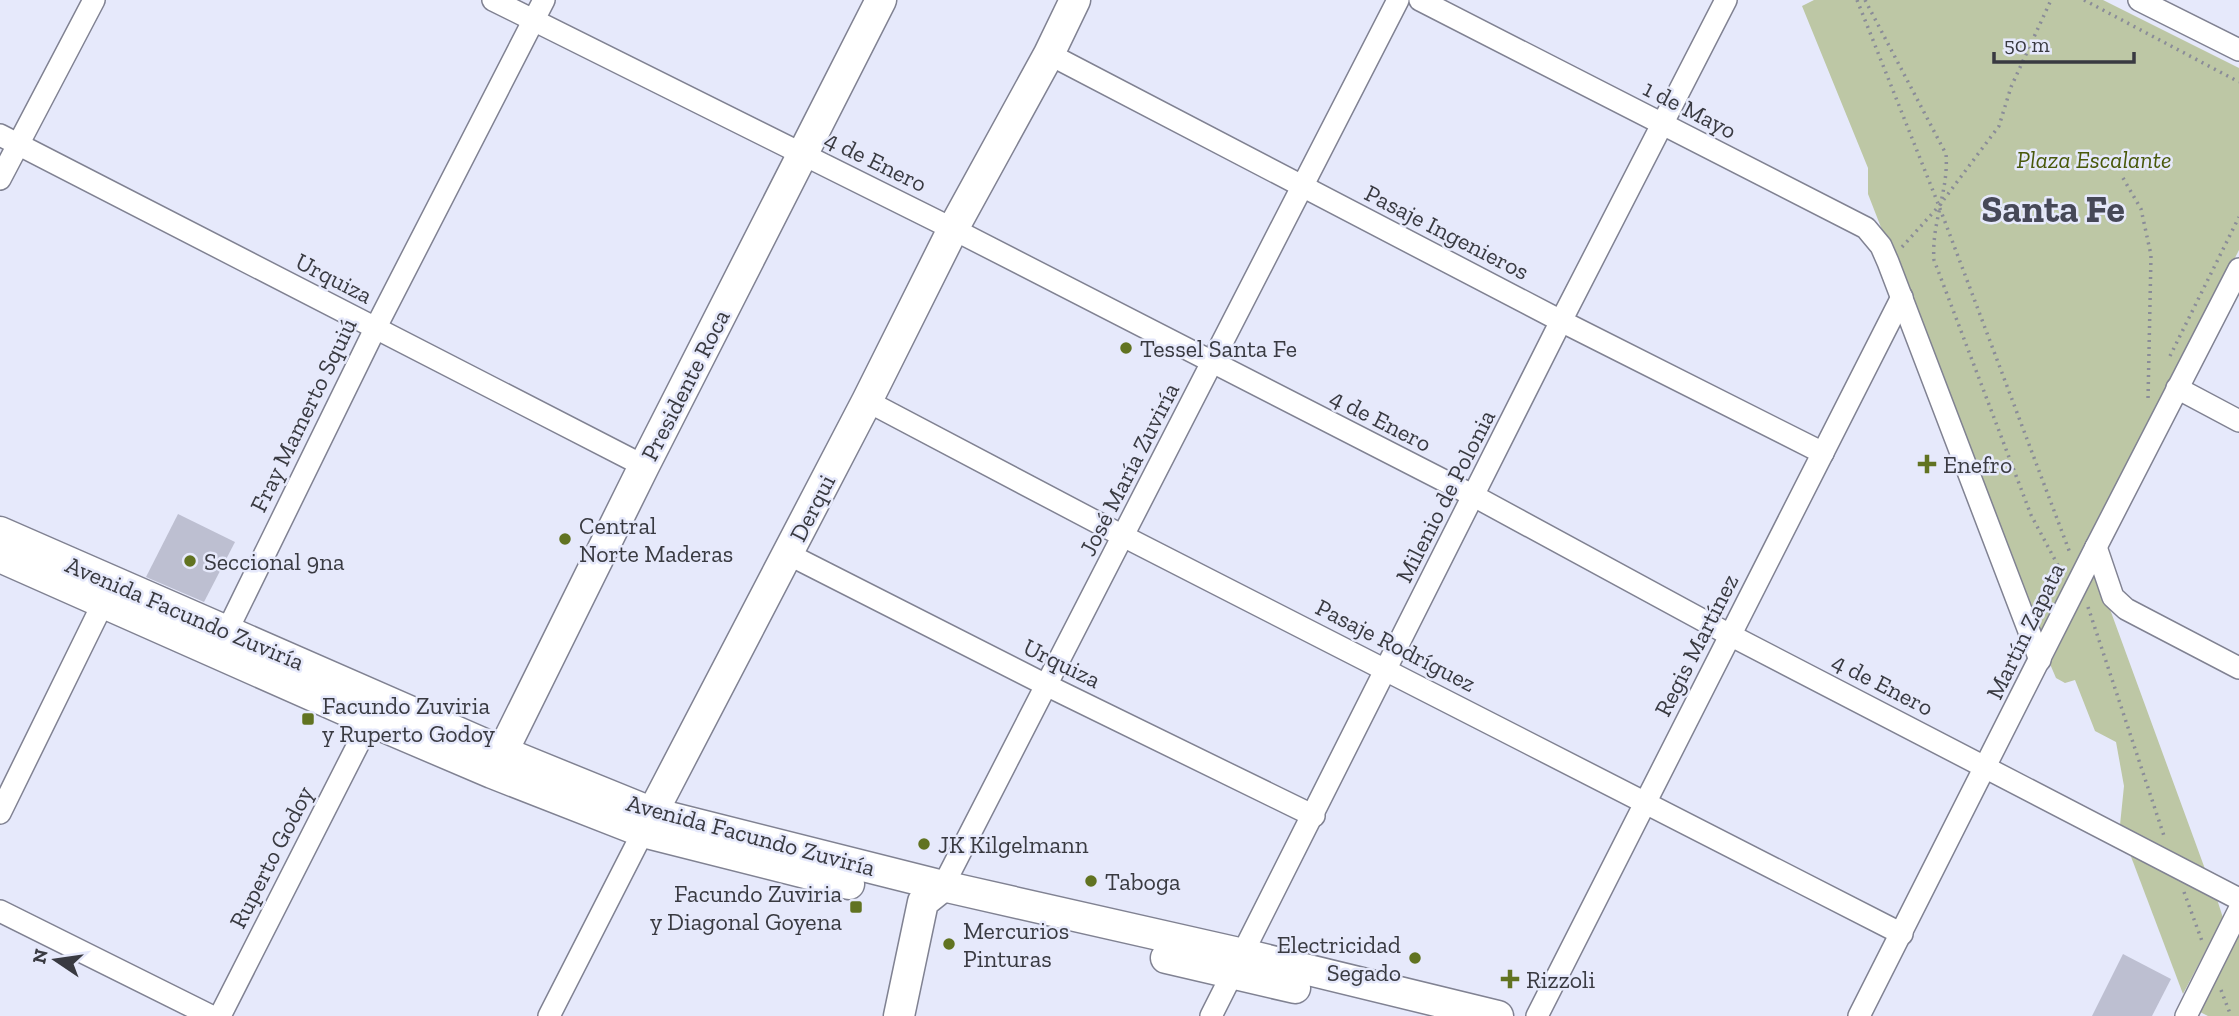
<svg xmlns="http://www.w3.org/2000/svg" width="2239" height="1016" font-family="'Zilla Slab',serif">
<rect width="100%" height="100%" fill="#e6e9fb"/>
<g fill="#bdc7a5">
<path d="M1814 0H2103L2239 68V250L2041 639 1868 194V168L1802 6Z"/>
<path d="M2096 571 2205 869 2120 825 2124 786 2116 742 2095 731 2075 680 2065 683 2056 678 2050 664Z"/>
<path d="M2130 854 2217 899 2223 918 2183 994Z"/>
<path d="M2239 928V1016H2208L2196 1010Z"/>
</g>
<g fill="#bdbfd1">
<path d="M178 514 235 542 204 602 146 577Z"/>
<path d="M2123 954 2171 979 2152 1016H2092Z"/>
</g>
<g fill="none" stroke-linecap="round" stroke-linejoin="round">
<g stroke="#808292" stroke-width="24">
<g id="street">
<path d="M493 0 953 229 1474 496 1730 635 2239 899"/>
<path d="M1420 0 1866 228 1881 246 1888 262 2040 660"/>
<path d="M2139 0 2239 50"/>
<path d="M1049 54 1561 321 1823 453"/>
<path d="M0 135 644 466"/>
<path d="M0 179 94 0"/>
<path d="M2177 388 2239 421"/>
<path d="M867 401 1123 536 1902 934"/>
<path d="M2096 547 2113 597 2126 609 2239 668"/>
<path d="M788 554 1046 685 1314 816"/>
<path d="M227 631 375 329 544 0"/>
<path d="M0 813 109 591"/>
<path d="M943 886 1398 0"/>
<path d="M0 911 211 1016"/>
<path d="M220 1016 370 721"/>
<path d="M549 1016 643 832"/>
<path d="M1211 1016 1561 321 1726 0"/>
<path d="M1537 1016 1902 297"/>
<path d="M1859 1016 2096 547 2239 269"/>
<path d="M2186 1016 2239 910"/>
</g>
</g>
<g stroke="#808292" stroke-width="33">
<g id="secondary">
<path d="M0 532 503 752 653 813 943 886 1243 954 1498 1016"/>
<path d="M0 557 370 721 492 773 643 832 849 884"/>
<path d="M494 769 644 466 881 0"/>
<path d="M644 829 867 401 953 229 1049 54 1075 0"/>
<path d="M1166 958 1295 988"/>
<path d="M899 1016 923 902 943 886"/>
</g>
</g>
<g stroke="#8a8c98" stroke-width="3.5" stroke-dasharray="2 5" stroke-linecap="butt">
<path d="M1857 0 1939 206 2070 553"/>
<path d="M1865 0 1946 154C1949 190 1931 224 1934 260L2031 515 2061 571"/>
<path d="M2084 0 2239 82"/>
<path d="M2123 178 2141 209 2151 255 2148 400"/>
<path d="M1902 247 1939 206 1999 126 2011 87 2051 0"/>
<path d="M2170 356 2239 217"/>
<path d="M2088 607 2165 839"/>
<path d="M2184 892 2202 941"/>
<path d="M2221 990 2231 1016"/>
</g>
<use href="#street" stroke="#fff" stroke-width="21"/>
<use href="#secondary" stroke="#fff" stroke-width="30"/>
</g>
<g fill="#617321" stroke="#e6e9fb" stroke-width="2.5">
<circle cx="1126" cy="348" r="7"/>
<path d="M1923.5 453.5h7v7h7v7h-7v7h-7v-7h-7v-7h7z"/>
<circle cx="565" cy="539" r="7"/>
<circle cx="190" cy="561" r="7"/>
<rect x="301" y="712" width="14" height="14" rx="3.5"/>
<circle cx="924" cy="844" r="7"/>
<circle cx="1091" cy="881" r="7"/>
<rect x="849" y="900" width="14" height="14" rx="3.5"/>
<circle cx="949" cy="944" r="7"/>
<circle cx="1415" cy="958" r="7"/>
<path d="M1506.5 968.5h7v7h7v7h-7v7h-7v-7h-7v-7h7z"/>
</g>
<g text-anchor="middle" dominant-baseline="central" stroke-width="5" stroke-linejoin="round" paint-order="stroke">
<g font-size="24" fill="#393a41" stroke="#e6e9fb">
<text transform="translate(1690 109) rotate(27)">1 de Mayo</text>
<text transform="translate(876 161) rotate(26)">4 de Enero</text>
<text transform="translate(1447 232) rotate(27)">Pasaje Ingenieros</text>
<text transform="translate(334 278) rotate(27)">Urquiza</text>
<text transform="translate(685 385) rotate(-63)">Presidente Roca</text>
<text transform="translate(303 415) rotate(-64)">Fray Mamerto Squiú</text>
<text transform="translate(1381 420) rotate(27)">4 de Enero</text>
<text transform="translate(1129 469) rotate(-63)">José María Zuviría</text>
<text transform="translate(1445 496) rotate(-63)">Milenio de Polonia</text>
<text transform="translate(812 508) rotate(-63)">Derqui</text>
<text transform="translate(185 613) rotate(23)">Avenida Facundo Zuviría</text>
<text transform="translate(2025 631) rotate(-64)">Martín Zapata</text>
<text transform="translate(1396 645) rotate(27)">Pasaje Rodríguez</text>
<text transform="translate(1696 645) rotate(-63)">Regis Martínez</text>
<text transform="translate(1062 663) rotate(26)">Urquiza</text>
<text transform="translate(1883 684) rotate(27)">4 de Enero</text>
<text transform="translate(751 835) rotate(15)">Avenida Facundo Zuviría</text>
<text transform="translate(271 857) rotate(-63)">Ruperto Godoy</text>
</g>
<g font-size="24" font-style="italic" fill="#49590b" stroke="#e6e9fb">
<text x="2094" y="159">Plaza Escalante</text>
</g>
<g font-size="24" fill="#393a41" stroke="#e6e9fb" text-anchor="start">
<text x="1140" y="348">Tessel Santa Fe</text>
<text x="1943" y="464">Enefro</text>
<text x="579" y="525">Central<tspan x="579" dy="28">Norte Maderas</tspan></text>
<text x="204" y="561">Seccional 9na</text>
<text x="322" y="705">Facundo Zuviria<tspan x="322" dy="28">y Ruperto Godoy</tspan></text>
<text x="938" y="844">JK Kilgelmann</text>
<text x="1105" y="881">Taboga</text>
<text x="842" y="893" text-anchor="end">Facundo Zuviria<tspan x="842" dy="28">y Diagonal Goyena</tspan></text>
<text x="963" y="930">Mercurios<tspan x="963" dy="28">Pinturas</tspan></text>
<text x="1401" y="944" text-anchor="end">Electricidad<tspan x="1401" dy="28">Segado</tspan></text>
<text x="1526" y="979">Rizzoli</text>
</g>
<g font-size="38" font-weight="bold" fill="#464857" stroke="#e6e9fb">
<text x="2053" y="209">Santa Fe</text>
</g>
</g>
<g transform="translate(56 960) rotate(283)" stroke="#e6e9fb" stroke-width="5" paint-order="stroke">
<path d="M0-5L12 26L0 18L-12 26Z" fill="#393a41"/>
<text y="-10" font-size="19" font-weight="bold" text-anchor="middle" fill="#393a41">N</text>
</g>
<path d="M1994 52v10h140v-10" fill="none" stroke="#393a41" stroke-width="3.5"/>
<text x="2004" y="52" font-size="21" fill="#393a41" stroke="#e6e9fb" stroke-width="5" paint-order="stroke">50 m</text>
</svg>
